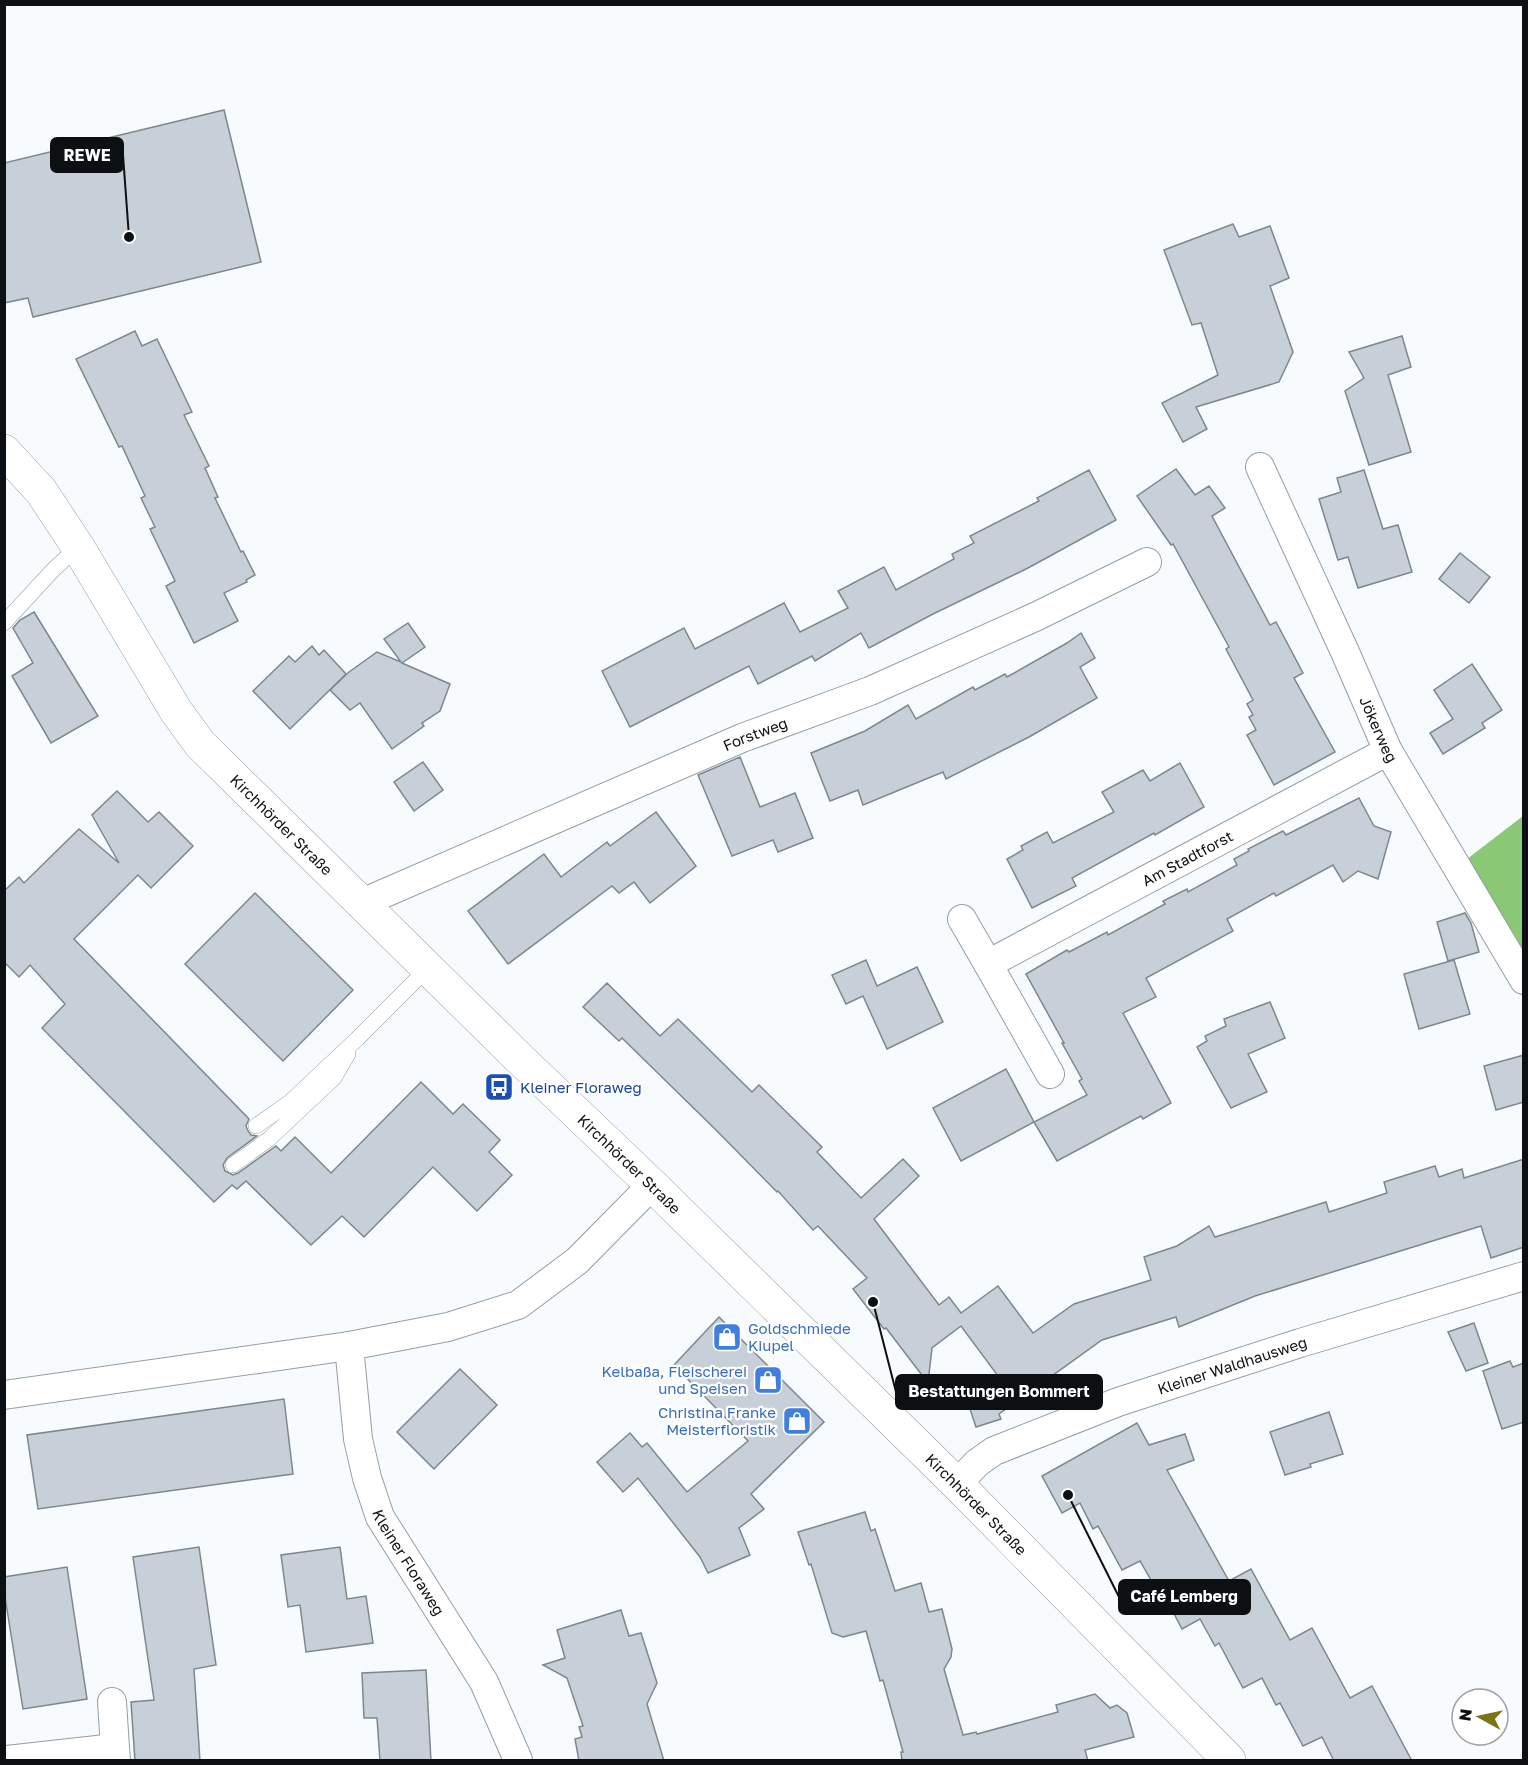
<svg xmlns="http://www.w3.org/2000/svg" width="1528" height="1765" font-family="'Golos Text',sans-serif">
<rect width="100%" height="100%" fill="#f7fbfe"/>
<path fill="#8bc875" d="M1523 816V950L1467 859Z"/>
<g fill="#c7d0d8" stroke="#7e878e" stroke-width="1.5">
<path d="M224 110 261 262 33 317 28 298 4 303V163Z"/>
<path d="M1233 224 1239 237 1270 226 1289 278 1270 286 1293 352 1279 382 1196 407 1207 429 1183 442 1162 403 1218 375 1201 323 1192 325 1164 250Z"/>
<path d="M135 331 142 346 157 339 192 412 184 415 209 466 205 468 218 497 215 498 241 552 243 551 255 575 246 580 247 582 224 593 238 621 194 643 166 586 175 581 150 529 155 527 141 498 145 496 122 446 119 447 76 359Z"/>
<path d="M1402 336 1411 367 1388 375 1411 452 1369 465 1345 391 1364 378 1349 352Z"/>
<path d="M1176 469 1195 495 1209 486 1225 508 1212 516 1270 625 1276 622 1303 673 1294 678 1335 752 1274 785 1247 735 1256 730 1249 717 1253 715 1247 704 1253 700 1226 649 1229 647 1173 544 1171 545 1137 496Z"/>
<path d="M1089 470 1116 520 1028 568 933 614 869 648 861 633 815 661 812 656 758 684 749 666 630 727 602 671 684 628 695 649 784 603 800 632 848 608 838 591 884 567 896 590 954 559 952 554 974 543 970 536 1039 501 1037 498Z"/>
<path d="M1364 470 1383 529 1398 525 1412 572 1358 588 1348 557 1338 560 1319 499 1341 492 1337 478Z"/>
<path d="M1460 553 1490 577 1469 603 1439 579Z"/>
<path d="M34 612 98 716 51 743 12 676 33 663 13 628 20 620Z"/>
<path d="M408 623 425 647 402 663 450 684 440 711 422 723 424 726 392 749 360 703 350 710 330 690 349 672 377 652 401 662 384 639Z"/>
<path d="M1081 633 1095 658 1080 667 1097 698 1029 737 946 779 943 772 863 805 858 790 830 801 811 753 865 731 908 705 916 719 973 687 975 690 1005 674 1007 677 1067 643Z"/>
<path d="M312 646 319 655 324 650 346 674 290 729 253 691 289 656 295 662Z"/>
<path d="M1472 664 1502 710 1482 723 1485 728 1443 754 1430 733 1453 719 1434 690Z"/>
<path d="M740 757 760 807 795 793 813 838 778 852 773 840 732 856 698 775Z"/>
<path d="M423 762 443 790 414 811 394 782Z"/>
<path d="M1180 763 1204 807 1155 835 1154 833 1072 878 1076 886 1032 908 1007 859 1023 850 1021 846 1047 832 1053 843 1114 812 1102 792 1143 770 1150 781Z"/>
<path d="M117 791 148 822 159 812 193 846 151 888 138 875 74 939 249 1119 246 1126 248 1131 251 1135 257 1136 227 1158 223 1165 225 1171 233 1175 238 1173 276 1146 281 1151 295 1137 331 1173 421 1082 453 1114 463 1104 500 1140 489 1152 512 1175 477 1211 433 1167 364 1237 342 1216 311 1245 246 1181 237 1189 232 1185 214 1202 42 1028 65 1004 30 965 19 977 4 962V891L19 877 24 883 79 829 119 863 92 815Z"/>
<path d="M1359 798 1374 826 1391 832 1378 879 1358 871 1343 882 1333 865 1276 896 1274 893 1227 919 1233 931 1146 978 1156 997 1123 1013 1171 1103 1143 1119 1141 1116 1057 1161 1034 1122 1087 1095 1079 1081 1082 1079 1062 1043H1064L1026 974 1067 950 1069 952 1107 932 1108 935 1165 904 1163 901 1187 889 1188 892 1237 865 1234 859 1249 851 1248 849 1283 831 1286 835Z"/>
<path d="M656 812 696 866 650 903 634 882 619 893 612 886 508 964 468 911 544 854 561 877 607 842 610 846Z"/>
<path d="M255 893 353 990 283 1061 185 964Z"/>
<path d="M1465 913 1471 923 1479 952 1448 961 1437 922Z"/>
<path d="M866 960 877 986 917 967 943 1022 887 1049 863 996 846 1004 832 975Z"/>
<path d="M1454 960 1470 1014 1419 1029 1404 974Z"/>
<path d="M607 983 660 1036 678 1019 752 1092 759 1085 822 1147 817 1152 861 1198 903 1159 919 1176 874 1219 939 1305 949 1297 961 1313 998 1286 1033 1333 1074 1304 1151 1280 1144 1257 1177 1246 1209 1226 1215 1237 1326 1202 1329 1212 1387 1193 1384 1182 1435 1166 1439 1177 1462 1169 1464 1178 1524 1159V1247L1491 1258 1481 1226 1255 1296 1179 1327 1176 1317 1102 1340 999 1414 1001 1419 976 1427 967 1400 1007 1388 961 1326 932 1348 928 1383 886 1328 884 1329 853 1289 867 1278 818 1226 813 1230 778 1191 777 1192 715 1129 622 1038 619 1041 583 1007Z"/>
<path d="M1270 1002 1285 1038 1248 1054 1267 1092 1231 1108 1197 1047 1207 1041 1205 1036 1226 1026 1224 1019Z"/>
<path d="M1524 1055V1102L1496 1110 1484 1066Z"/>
<path d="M1006 1069 1034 1122 961 1161 933 1108Z"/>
<path d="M719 1317 824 1422 751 1494 764 1509 739 1528 750 1555 708 1573 700 1557 638 1478 623 1492 597 1462 630 1433 642 1447 647 1443 687 1492 748 1441 674 1365Z"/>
<path d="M1474 1323 1488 1363 1466 1371 1448 1332Z"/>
<path d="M1510 1361 1513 1367 1524 1363V1422L1502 1429 1483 1371Z"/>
<path d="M460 1369 497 1405 434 1469 397 1432Z"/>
<path d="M284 1399 293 1474 38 1509 27 1435Z"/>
<path d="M1329 1412 1343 1454 1310 1464 1311 1467 1285 1475 1270 1432Z"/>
<path d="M1137 1423 1149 1445 1185 1434 1194 1460 1167 1470 1229 1581 1251 1569 1290 1640 1312 1628 1350 1698 1372 1686 1412 1761H1334L1322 1737 1303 1746 1280 1703 1276 1705 1262 1678 1243 1688 1219 1643 1215 1646 1200 1619 1182 1629 1159 1585 1155 1587 1140 1561 1122 1570 1098 1526 1093 1529 1080 1503 1062 1513 1042 1476Z"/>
<path d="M865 1512 871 1531 875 1529 895 1591 921 1583 929 1612 942 1609 952 1649 951 1657 944 1669 963 1735 976 1732 977 1734 1058 1712 1056 1705 1095 1694 1110 1708 1117 1705 1127 1713 1134 1737 1085 1750 1088 1761H902L901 1752H903L883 1680 880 1681 866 1631 843 1637 832 1633 811 1564 809 1565 798 1532Z"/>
<path d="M199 1547 216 1665 194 1669 200 1761H135L131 1702 154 1700 133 1557Z"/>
<path d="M340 1547 347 1599 366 1596 373 1643 306 1652 300 1605 288 1607 281 1555Z"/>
<path d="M67 1567 87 1699 23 1709 4 1591V1577Z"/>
<path d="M621 1610 629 1636 641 1633 657 1683 647 1704 664 1761H579L575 1739 582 1737 579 1727 583 1726 567 1678 543 1665 565 1658 557 1630Z"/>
<path d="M426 1670 431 1761H380L377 1718H364L362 1673Z"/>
</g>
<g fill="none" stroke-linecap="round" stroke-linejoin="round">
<g stroke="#959ea5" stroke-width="16">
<g id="service">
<path d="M4 623 54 569 78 547"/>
<path d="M256 1126 290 1102 357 1039 428 968"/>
<path d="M233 1165 269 1139 334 1078 348 1054"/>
</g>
</g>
<g stroke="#959ea5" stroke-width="30">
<g id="minor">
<path id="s1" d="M1260 467 1345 652 1388 751 1524 980"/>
<path id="s2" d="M362 903 742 738 870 691 1035 617 1147 562"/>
<path d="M962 919 988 964"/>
<path id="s3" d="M1050 1074 988 964 1388 751"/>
<path id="s4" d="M349 1346 358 1439 367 1478 380 1517 484 1682 518 1760"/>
<path d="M4 1395 349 1346 448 1327 518 1305 577 1261 652 1185"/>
<path id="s5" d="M957 1484 977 1463 994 1451 1118 1402 1300 1343 1524 1276"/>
<path d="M112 1702 115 1748"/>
<path d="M7 1760 115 1748 116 1760"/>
</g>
</g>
<g stroke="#959ea5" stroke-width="34">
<g id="secondary">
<path id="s6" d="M4 451 41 491 78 547 176 711 200 744 521 1060 652 1185 957 1484 1229 1760"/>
</g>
</g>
<use href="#service" stroke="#fff" stroke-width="15"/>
<use href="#minor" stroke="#fff" stroke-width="28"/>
<use href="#secondary" stroke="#fff" stroke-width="33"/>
</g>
<defs>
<g id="bus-square" transform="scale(1.5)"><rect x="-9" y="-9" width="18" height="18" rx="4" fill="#1a4fb4" stroke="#fff"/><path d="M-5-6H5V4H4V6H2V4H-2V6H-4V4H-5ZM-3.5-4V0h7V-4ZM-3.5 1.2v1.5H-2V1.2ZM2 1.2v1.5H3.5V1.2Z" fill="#fff"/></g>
<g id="shop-square" transform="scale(1.5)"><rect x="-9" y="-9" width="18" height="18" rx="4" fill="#3f7fe0" stroke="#fff"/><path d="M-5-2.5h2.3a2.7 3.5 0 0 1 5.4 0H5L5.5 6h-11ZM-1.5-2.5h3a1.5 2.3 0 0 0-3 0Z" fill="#fff"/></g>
</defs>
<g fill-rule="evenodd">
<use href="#bus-square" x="499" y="1087"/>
<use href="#shop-square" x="727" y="1337"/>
<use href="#shop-square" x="768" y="1380"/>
<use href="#shop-square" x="797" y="1421"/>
</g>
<g text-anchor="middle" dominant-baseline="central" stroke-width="4.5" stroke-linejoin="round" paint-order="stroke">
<g font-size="15" fill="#0d1013" stroke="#fff">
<text stroke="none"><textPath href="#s1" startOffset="288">Jökerweg</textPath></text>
<text stroke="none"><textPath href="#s2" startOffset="428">Forstweg</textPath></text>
<text stroke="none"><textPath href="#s6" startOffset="468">Kirchhörder Straße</textPath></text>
<text stroke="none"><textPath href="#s3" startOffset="352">Am Stadtforst</textPath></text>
<text stroke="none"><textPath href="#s6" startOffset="954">Kirchhörder Straße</textPath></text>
<text stroke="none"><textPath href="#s5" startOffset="303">Kleiner Waldhausweg</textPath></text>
<text stroke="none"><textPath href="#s6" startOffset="1440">Kirchhörder Straße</textPath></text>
<text stroke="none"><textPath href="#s4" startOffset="228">Kleiner Floraweg</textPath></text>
</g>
<g font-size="15" fill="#164399" stroke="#fff" text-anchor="start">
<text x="520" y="1087">Kleiner Floraweg</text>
</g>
<g font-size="15" fill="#366cbe" stroke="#fff" text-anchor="end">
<text x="748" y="1328" text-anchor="start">Goldschmiede<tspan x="748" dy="17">Kiupel</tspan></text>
<text x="747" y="1371">Kelbaßa, Fleischerei<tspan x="747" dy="17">und Speisen</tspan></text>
<text x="776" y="1412">Christina Franke<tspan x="776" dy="17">Meisterfloristik</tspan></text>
</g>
</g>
<path fill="none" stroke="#0d1013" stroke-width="2" d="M129 237L123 155M873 1302L896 1392M1068 1495L1119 1597"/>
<g fill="#0d1013" stroke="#fff" stroke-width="2">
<circle cx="129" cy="237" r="6"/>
<circle cx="873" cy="1302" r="6"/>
<circle cx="1068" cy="1495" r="6"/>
</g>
<g fill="#0d1013" stroke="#0d1013" stroke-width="2">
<rect x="51" y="138" width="72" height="34" rx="6"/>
<rect x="896" y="1375" width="206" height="34" rx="6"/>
<rect x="1119" y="1580" width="131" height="34" rx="6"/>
</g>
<g font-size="16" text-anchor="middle" font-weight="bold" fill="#fff">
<text x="87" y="161">REWE</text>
<text x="999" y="1397">Bestattungen Bommert</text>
<text x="1184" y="1602">Café Lemberg</text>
</g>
<rect width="1528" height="1765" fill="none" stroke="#0d1013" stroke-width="12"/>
<g transform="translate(1480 1717) rotate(278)"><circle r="28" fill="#ffffff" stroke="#9e9fa1" stroke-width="1.5"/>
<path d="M0-4.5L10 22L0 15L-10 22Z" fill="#7c7417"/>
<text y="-9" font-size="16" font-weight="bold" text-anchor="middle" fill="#0d1013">N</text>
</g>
</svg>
